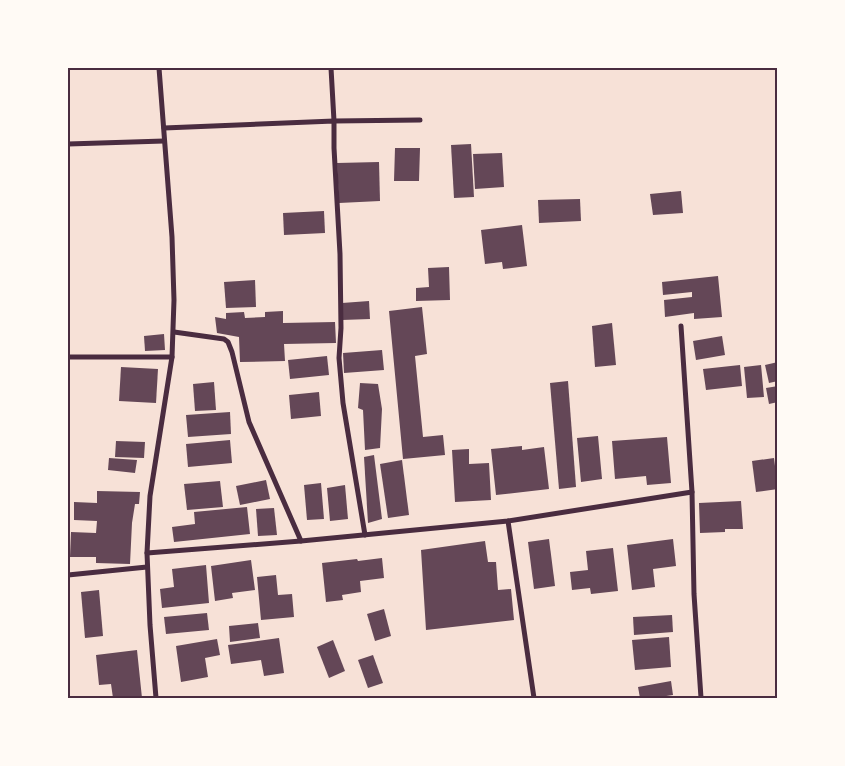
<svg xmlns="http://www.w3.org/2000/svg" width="845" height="766" font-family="Lato,sans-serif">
<rect width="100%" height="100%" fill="#f7e1d7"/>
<g fill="#644757">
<path d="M471 144 474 197 454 198 451 145Z"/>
<path d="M395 148H420L419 181H394Z"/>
<path d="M502 153 504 187 475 189 473 154Z"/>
<path d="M379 162 380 201 339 203 337 163Z"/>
<path d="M681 191 683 213 653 215 650 194Z"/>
<path d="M580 199 581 221 539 223 538 200Z"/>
<path d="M324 211 325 233 284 235 283 213Z"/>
<path d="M522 225 527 266 503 269 502 262 485 264 481 230Z"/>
<path d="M449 267 450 300 416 301V288L429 287 428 268Z"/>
<path d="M718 276 722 317 694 319V313L665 317 664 300 692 297V292L663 295 662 282Z"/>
<path d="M255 280 256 307 226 308 224 282Z"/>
<path d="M369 301 370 319 342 320V303Z"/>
<path d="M422 307 427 354 415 356 423 437 443 435 445 455 403 459 389 311Z"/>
<path d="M283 311V323L335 322 336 343 284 344 285 361 240 362 239 337 217 333 215 317 226 319V313L244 312 245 318 265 317V312Z"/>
<path d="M612 323 616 365 595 367 592 326Z"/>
<path d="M164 334 165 350 145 351 144 336Z"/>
<path d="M722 336 725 355 696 360 693 341Z"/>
<path d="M382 350 384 370 344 373 343 353Z"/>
<path d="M327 356 329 375 290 379 288 360Z"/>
<path d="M778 362V381L769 383 765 365Z"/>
<path d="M740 365 742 386 706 390 703 369Z"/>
<path d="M761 365 764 397 747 398 744 367Z"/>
<path d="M121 367 158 369 156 403 119 401Z"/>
<path d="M568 381 576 487 559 489 550 383Z"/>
<path d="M214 382 216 410 195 411 193 384Z"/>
<path d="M360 383 378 384 382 409 380 448 365 450 363 410 358 408Z"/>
<path d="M778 386V402L769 404 766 388Z"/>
<path d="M319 392 321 416 291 419 289 395Z"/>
<path d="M230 412 231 434 188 437 186 415Z"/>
<path d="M598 436 602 479 581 482 577 438Z"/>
<path d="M667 437 671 483 647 485 646 476 615 479 612 441Z"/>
<path d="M230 440 232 463 188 467 186 444Z"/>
<path d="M116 441 145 442 144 458 115 457Z"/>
<path d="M522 446V450L544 447 549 489 496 495 491 449Z"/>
<path d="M469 449V464L489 463 491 500 455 502 452 450Z"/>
<path d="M374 455 382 519 368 523 364 457Z"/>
<path d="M109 458 137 460 135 473 108 470Z"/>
<path d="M774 458 778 489 756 492 752 461Z"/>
<path d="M402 460 409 515 388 518 380 464Z"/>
<path d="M266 480 270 499 240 505 236 486Z"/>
<path d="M220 481 223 507 187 510 184 484Z"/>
<path d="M321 483 324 519 307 520 304 485Z"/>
<path d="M345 485 348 519 330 521 327 488Z"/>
<path d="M97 491 140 492 139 504H135L132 523 130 564 96 563V557H70L71 532 96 533 97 521 74 520V502L97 503Z"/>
<path d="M741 501 743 529H725V532L700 533 699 503Z"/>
<path d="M247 507 250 534 174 542 172 527 195 524 194 512Z"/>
<path d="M274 508 277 535 258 536 256 509Z"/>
<path d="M549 539 555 586 534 589 528 542Z"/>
<path d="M673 539 676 566 653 569 655 587 632 590 627 545Z"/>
<path d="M485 541 488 562H496L498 590 511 589 514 620 426 630 421 550Z"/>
<path d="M613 548 618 591 591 594 590 588 572 590 570 572 588 570 586 551Z"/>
<path d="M382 558 384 578 360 581 361 592 342 595 343 600 326 602 322 563 357 559 358 561Z"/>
<path d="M251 560 255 590 232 593 233 598 215 601 211 566Z"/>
<path d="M206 565 209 603 162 608 160 589 174 587 172 569Z"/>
<path d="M276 575 278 595 292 594 294 617 261 620 257 577Z"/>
<path d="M99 590 103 636 85 638 81 592Z"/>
<path d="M384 609 391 636 375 641 367 614Z"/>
<path d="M207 613 209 630 166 634 164 617Z"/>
<path d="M672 615 673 632 634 635 633 617Z"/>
<path d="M258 623 260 638 230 642 229 626Z"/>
<path d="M669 637 671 667 635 670 632 640Z"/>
<path d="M279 638 284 673 264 676 261 660 231 664 228 645Z"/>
<path d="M217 639 220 655 205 658 208 677 181 682 176 646Z"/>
<path d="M333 640 345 671 329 678 317 647Z"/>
<path d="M137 650 142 698H113L111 684 99 685 96 655Z"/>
<path d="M373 655 383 683 368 688 358 660Z"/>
<path d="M671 681 673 695 653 698H640L638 687Z"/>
</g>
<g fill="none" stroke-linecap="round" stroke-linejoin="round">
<g stroke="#4a2c40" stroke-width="5">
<path d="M331 68 334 121 420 120"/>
<path d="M164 128 334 121V148L340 254 341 328 339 358 343 403 365 535"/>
<path d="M68 144 164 141"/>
<path d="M681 326 692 492"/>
<path d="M174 332 224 339 228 342 232 352 249 422 301 541"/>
<path d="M68 357H172"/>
<path d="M508 521 534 698"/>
<path d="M147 553 301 541 508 521 692 492 694 594 701 698"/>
<path d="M68 575 147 567"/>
<path d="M156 698 150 625 147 553 150 496 172 357 174 300 172 237 159 68"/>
</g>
</g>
<rect width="845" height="766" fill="none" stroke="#fffaf5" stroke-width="138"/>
<rect x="69" y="69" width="707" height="628" fill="none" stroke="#4a2c40" stroke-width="2"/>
</svg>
